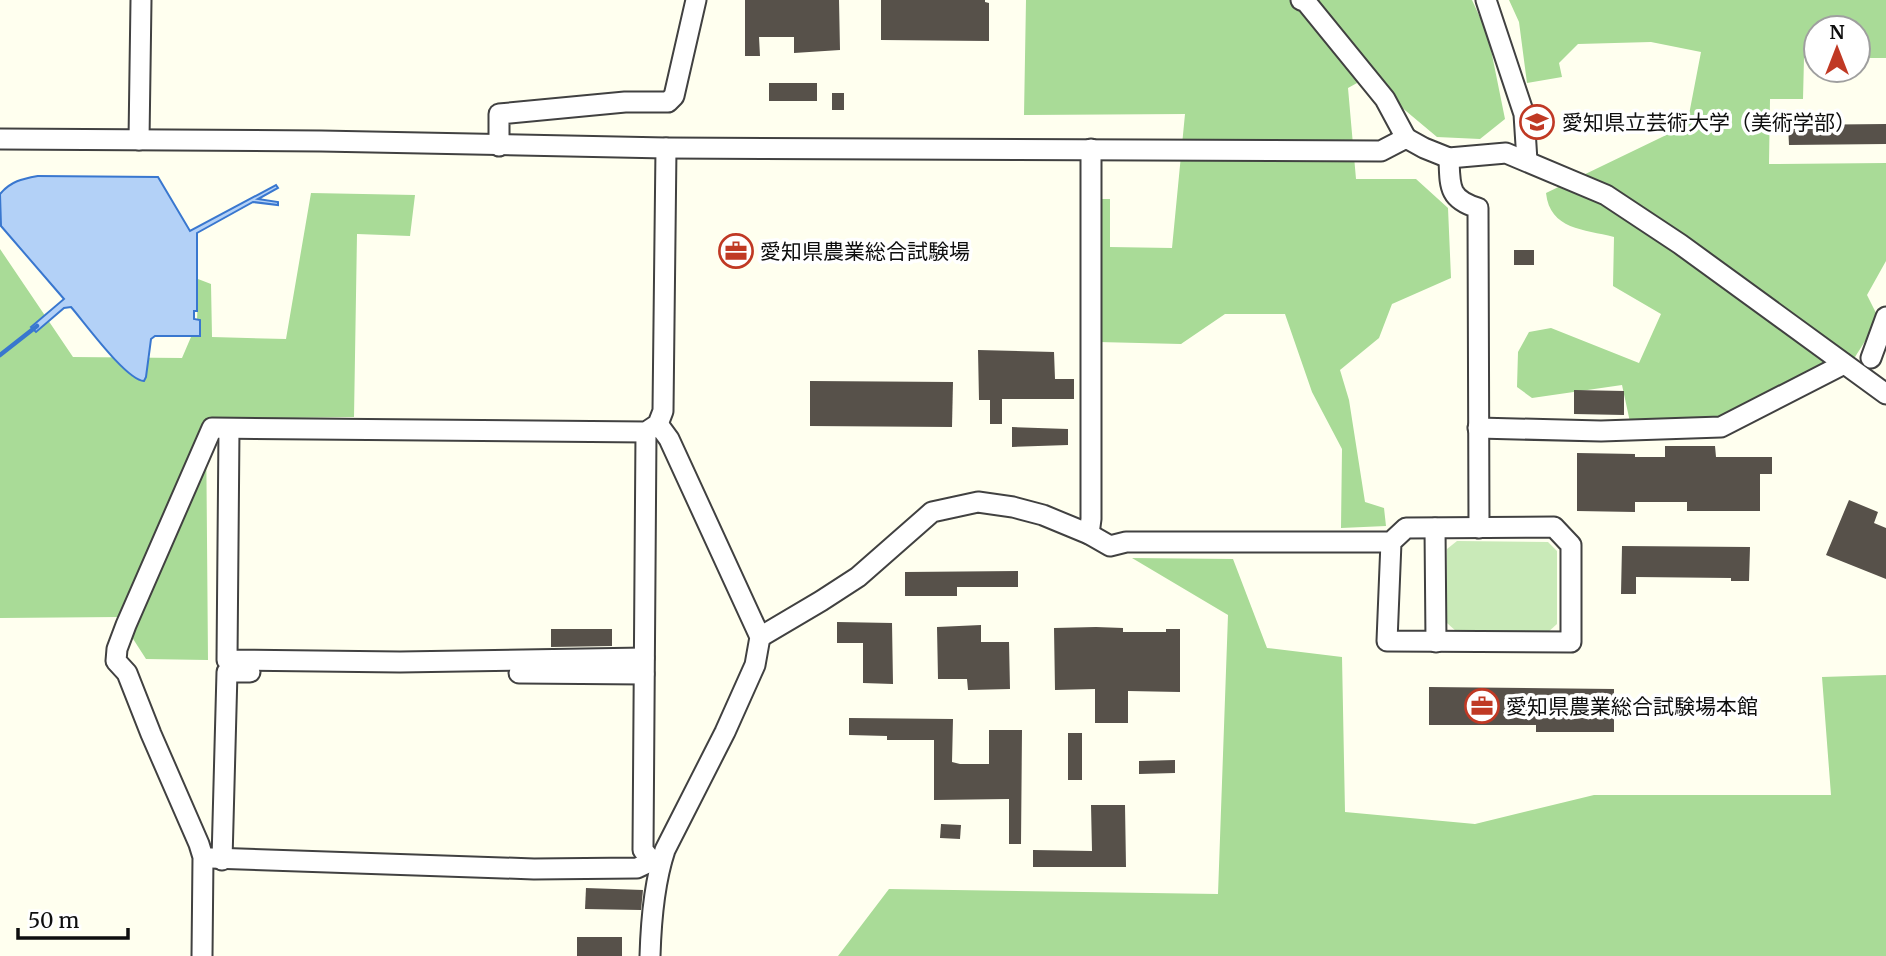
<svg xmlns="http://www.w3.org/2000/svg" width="1886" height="956" font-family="Merriweather,'Noto Sans JP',serif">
<rect width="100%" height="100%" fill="#ffffef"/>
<path fill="#c9eab8" d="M1457 541 1548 542 1557 551V624L1547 633 1457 632 1447 623V549Z"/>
<g fill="#a9db97">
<path d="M1026 0H1472L1488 35 1505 119 1480 139 1437 137 1400 106 1377 72 1348 88 1356 179H1416L1448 208 1451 278 1392 304 1379 338 1340 370 1349 400 1365 502 1384 508 1386 526 1341 528 1342 449 1312 392 1285 314H1225L1181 344 1098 342V199H1110V247L1172 248 1185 114 1024 115Z"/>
<path d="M1509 0H1886V58H1858V28H1816V58H1804L1803 99H1770L1769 164 1886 163V261L1867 295 1879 319 1855 357 1718 422H1630L1622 385 1532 398 1517 387 1518 352 1529 332 1551 328 1639 363 1661 314 1613 286 1614 237C1584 229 1550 230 1546 193L1687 125 1701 52 1651 42 1578 44 1559 63 1562 77 1527 83 1519 22Z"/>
<path d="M311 193 415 195 410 236 357 234 354 417 206 419 208 660 146 659 119 617 0 618V249L73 357 182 358 197 323 198 279 211 284 212 337 286 339Z"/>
<path d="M1132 558 1233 559 1267 648 1342 657 1345 812 1475 824 1594 795H1831L1822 677 1886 675V956H838L889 889 1218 894 1228 615Z"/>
</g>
<path fill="#b3d1f7" stroke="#3977cf" stroke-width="2" d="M38 176 158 177 190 231 276 185 278 188 258 199 278 202V205L253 202 197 233V311H194V319L200 320V336H155L151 339 146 377 144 381C126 380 85 323 71 307L64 308 36 332 31 327 64 299 1 226 0 194C11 181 22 179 38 176Z"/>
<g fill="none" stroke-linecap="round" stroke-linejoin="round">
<path stroke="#3977cf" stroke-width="4.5" d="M0 355 37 326"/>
</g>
<g fill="#57514a">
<path d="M745 0H839L840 50 794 53V37H759L760 56H745Z"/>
<path d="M881 0H985V2L989 3V41L881 40Z"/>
<rect x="769" y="83" width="48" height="18"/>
<rect x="832" y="93" width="12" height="17"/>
<path d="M1886 124V144L1789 145 1788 125Z"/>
<rect x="1514" y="250" width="20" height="15"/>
<path d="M978 350 1054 352 1055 379H1074V399H1002V424H990V400H979Z"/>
<path d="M810 381 953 382 952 427 810 426Z"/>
<path d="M1574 390 1624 391V415L1574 414Z"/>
<path d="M1012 427 1068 429V445L1012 447Z"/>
<path d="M1665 446H1715L1716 457H1772V474H1760V511H1687V502H1635V512L1577 511V453L1635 454V457H1665Z"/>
<path d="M1849 500 1878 512 1874 523 1886 528V579L1826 555Z"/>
<path d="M1622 546 1750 547 1749 581H1731V578L1636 577V594H1621Z"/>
<path d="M1018 571V587H957V596H905V572Z"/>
<path d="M837 622 892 623 893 684 863 683V643H837Z"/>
<path d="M981 625V642H1009L1010 689 968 690 967 679H938L937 627Z"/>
<path d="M1096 627 1123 628V632H1166V629H1180V692L1128 691V723H1095V689L1055 690 1054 628Z"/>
<path d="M551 629H612V646L551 647Z"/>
<path d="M1429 687 1614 689V732H1536V725H1429Z"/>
<path d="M849 718 953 719 952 762 960 764H989V730H1022L1021 844H1009V799L934 800V740H887V736L849 735Z"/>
<rect x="1068" y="733" width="14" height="47"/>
<path d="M1175 760V773L1139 774V761Z"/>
<path d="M1091 805H1125L1126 867H1033V850L1092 851Z"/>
<path d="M941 824 961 825 960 839 940 838Z"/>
<path d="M586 888 643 890 641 910 585 909Z"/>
<rect x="577" y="937" width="45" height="19"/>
</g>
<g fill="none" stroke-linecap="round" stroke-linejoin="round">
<g stroke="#414141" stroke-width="23">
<g id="minor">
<path d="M1301 0 1306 2 1385 99 1406 138"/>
<path d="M1486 0 1524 114 1527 161"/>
<path d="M0 139 321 141 666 148 1381 151 1406 138 1424 148 1449 158 1506 153 1606 195 1680 244 1886 394"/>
<path d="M139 140 141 0"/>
<path d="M499 146V114L625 102H668L674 96 696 0"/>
<path d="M1449 158C1450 186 1448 199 1478 208L1479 528"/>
<path d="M1871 358 1886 317"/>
<path d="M1478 428 1601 431 1721 427 1844 364"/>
<path d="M229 429 227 660 400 662 644 658"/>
<path d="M646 432 643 850 652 861"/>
<path d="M1435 528 1436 642"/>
<path d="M1089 534 1091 519V149"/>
<path d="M760 637 821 601 858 577 932 512 978 502 1013 507 1043 515 1089 534 1110 546 1126 542H1391L1406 528 1554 527 1571 545V642L1387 641 1391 542"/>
<path d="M519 673 644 674"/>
<path d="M211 858 534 869 637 868 652 861 661 862"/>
<path d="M222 860 227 672H250"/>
<path d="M202 956 203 857 199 844 151 734 127 673 116 661 117 649 126 625 212 428 646 432 658 424 663 411 666 148"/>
<path d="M650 956C651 921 654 883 665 850L725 732 755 665 760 637 669 439 658 424"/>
</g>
</g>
<use href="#minor" stroke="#fff" stroke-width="19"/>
</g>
<defs>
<g id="university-ring" transform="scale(1.75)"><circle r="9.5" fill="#fff" stroke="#c03924" stroke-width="1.5"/><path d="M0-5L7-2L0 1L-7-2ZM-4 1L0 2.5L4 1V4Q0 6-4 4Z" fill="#c03924"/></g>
<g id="office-ring" transform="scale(1.75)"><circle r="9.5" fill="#fff" stroke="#c03924" stroke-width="1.5"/><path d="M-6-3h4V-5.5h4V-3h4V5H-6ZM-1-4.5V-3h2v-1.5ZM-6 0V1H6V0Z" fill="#c03924"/></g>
</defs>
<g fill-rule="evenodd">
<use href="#university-ring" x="1537" y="122"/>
<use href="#office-ring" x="736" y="251"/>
<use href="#office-ring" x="1482" y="706"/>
</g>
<g text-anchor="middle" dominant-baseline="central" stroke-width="7" stroke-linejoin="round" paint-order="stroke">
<g font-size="21" fill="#0e0e0e" stroke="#fff" text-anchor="start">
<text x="1562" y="122">愛知県立芸術大学（美術学部）</text>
<text x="760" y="251">愛知県農業総合試験場</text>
<text x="1506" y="706">愛知県農業総合試験場本館</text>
</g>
</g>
<g transform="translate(1837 49)"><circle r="33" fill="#ffffff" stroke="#9f9f9f" stroke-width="2"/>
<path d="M0-5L12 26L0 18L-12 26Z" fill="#c03924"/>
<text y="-10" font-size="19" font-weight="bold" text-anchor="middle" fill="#0e0e0e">N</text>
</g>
<path d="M18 928v10h110v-10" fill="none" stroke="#0e0e0e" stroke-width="3.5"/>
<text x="28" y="928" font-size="21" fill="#0e0e0e" stroke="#ffffff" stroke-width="5" paint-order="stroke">50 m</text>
</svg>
